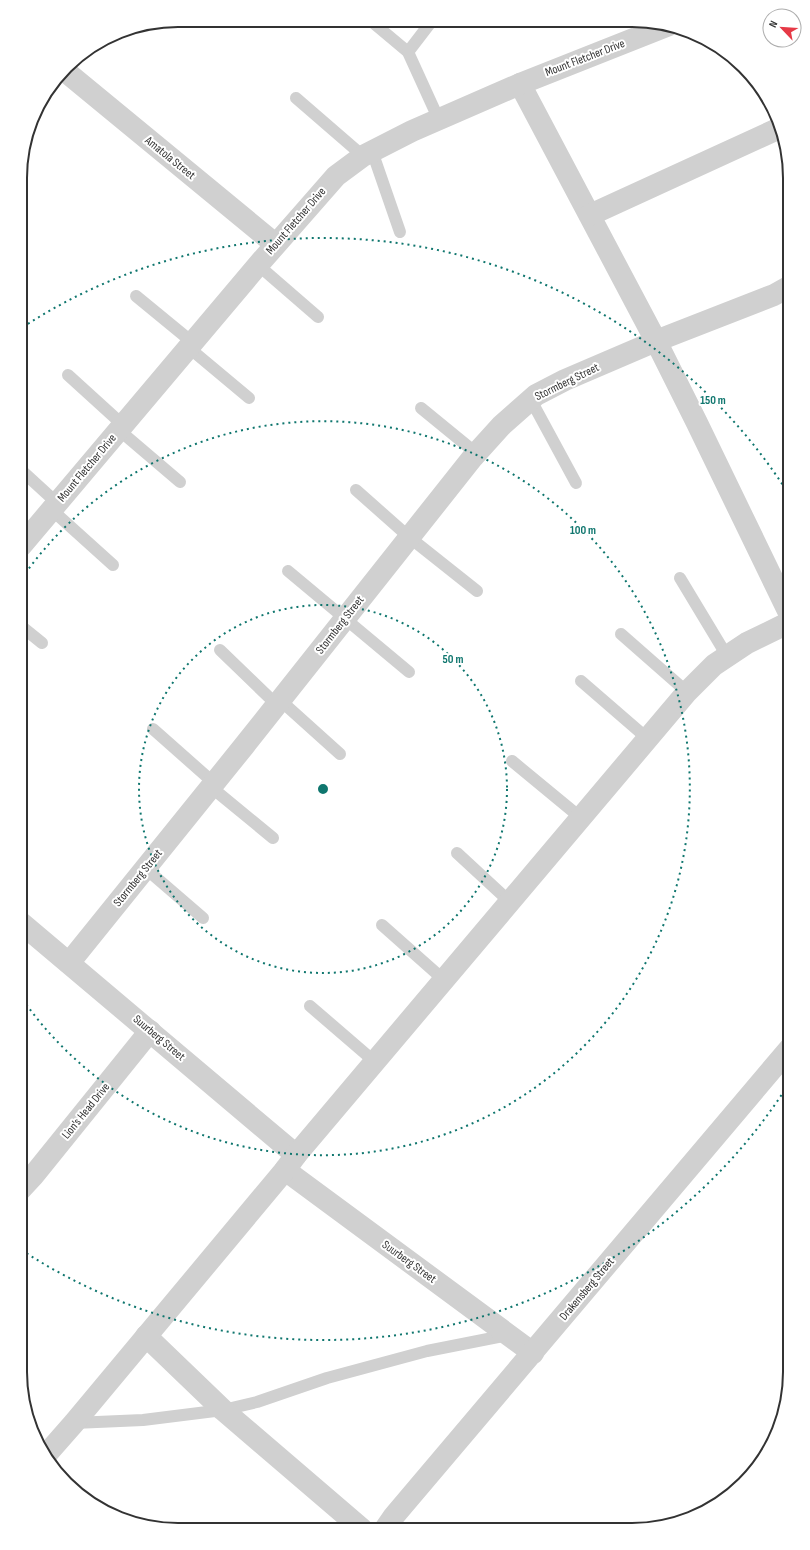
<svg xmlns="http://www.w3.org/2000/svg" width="810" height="1550" font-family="'Sofia Sans Condensed',sans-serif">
<rect width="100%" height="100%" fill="#fff"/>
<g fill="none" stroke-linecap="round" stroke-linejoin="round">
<g stroke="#d0d0d0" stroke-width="12">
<path d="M371 21 408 52 439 120"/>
<path d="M408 52 431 22"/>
<path d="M296 98 363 156"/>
<path d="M372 151 400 232"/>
<path d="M258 265 318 317"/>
<path d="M136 296 192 342"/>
<path d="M188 347 249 398"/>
<path d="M68 375 123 425"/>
<path d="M531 400 576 483"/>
<path d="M421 408 476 453"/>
<path d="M119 430 180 482"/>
<path d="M21 470 57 503"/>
<path d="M356 490 409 537 477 591"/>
<path d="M52 510 113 565"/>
<path d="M288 571 409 672"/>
<path d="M680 578 727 656"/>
<path d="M21 626 42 643"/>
<path d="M621 634 687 692"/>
<path d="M220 650 277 705"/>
<path d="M581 681 648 739"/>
<path d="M280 700 340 754"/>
<path d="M153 729 214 783"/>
<path d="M512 761 581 818"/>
<path d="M211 787 273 838"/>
<path d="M457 853 510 902"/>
<path d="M145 868 203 918"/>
<path d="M382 925 444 980"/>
<path d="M310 1006 375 1062"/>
<path d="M74 1423 143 1420 223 1410 257 1402 327 1378 427 1351 508 1335"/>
</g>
<g stroke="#d0d0d0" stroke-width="22">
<path d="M65 71 275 244"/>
<path d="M520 84 656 341 697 423 790 615"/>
<path d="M590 215 782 127"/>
<path d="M21 546 258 265 336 176 363 156 412 131 520 84 669 25"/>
<path d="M20 922 296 1155"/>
<path d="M69 963 244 746 473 457 502 425 536 395 565 380 656 341 774 295 790 286"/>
<path d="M285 1170 533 1353"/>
<path d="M20 1190 33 1176 150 1031"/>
<path d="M146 1336 223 1410 362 1529"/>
<path d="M45 1456 74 1423 285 1170 296 1155 687 692 714 665 747 643 790 622"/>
<path d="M385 1529 394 1516 790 1048"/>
</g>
</g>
<g fill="none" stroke="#0f766e" stroke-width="2" stroke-dasharray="2 4">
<circle cx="323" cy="789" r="184"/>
<path d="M22 578A367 367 0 1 1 21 997"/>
<path d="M788 1085A551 551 0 0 1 23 1251M23 327A551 551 0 0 1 788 493"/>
</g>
<g text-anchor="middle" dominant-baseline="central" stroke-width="4" stroke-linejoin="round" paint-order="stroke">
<g font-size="12" fill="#333" stroke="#fff">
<text transform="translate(585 58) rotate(-21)">Mount Fletcher Drive</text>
<text transform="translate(170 158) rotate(39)">Amatola Street</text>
<text transform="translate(296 221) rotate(-49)">Mount Fletcher Drive</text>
<text transform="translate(567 382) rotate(-26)">Stormberg Street</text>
<text transform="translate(87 468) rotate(-50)">Mount Fletcher Drive</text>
<text transform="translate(340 625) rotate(-52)">Stormberg Street</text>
<text transform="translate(138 878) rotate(-51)">Stormberg Street</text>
<text transform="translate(159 1038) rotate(40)">Suurberg Street</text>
<text transform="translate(86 1111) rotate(-51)">Lion's Head Drive</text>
<text transform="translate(409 1262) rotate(36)">Suurberg Street</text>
<text transform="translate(587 1289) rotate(-50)">Drakensberg Street</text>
</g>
</g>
<path d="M0 0H810V1550H0ZM178 27H632A151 151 0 0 1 783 178V1372A151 151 0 0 1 632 1523H178A151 151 0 0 1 27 1372V178A151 151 0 0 1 178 27Z" fill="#fff" fill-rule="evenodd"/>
<path fill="none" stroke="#333" stroke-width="2" d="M178 27H632A151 151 0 0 1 783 178V1372A151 151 0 0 1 632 1523H178A151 151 0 0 1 27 1372V178A151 151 0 0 1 178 27Z"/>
<circle cx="323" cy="789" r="6" fill="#0f766e" stroke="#fff" stroke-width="2"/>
<g font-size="12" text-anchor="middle" font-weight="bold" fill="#0f766e" stroke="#fff" stroke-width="4" stroke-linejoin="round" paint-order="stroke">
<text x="713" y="404">150 m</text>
<text x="583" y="534">100 m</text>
<text x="453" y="663">50 m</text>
</g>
<g transform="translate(782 28) rotate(295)"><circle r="19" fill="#ffffff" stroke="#adadad"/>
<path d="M0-3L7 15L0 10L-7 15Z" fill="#e63946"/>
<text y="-6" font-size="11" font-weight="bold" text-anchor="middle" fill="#333333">N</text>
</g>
</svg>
